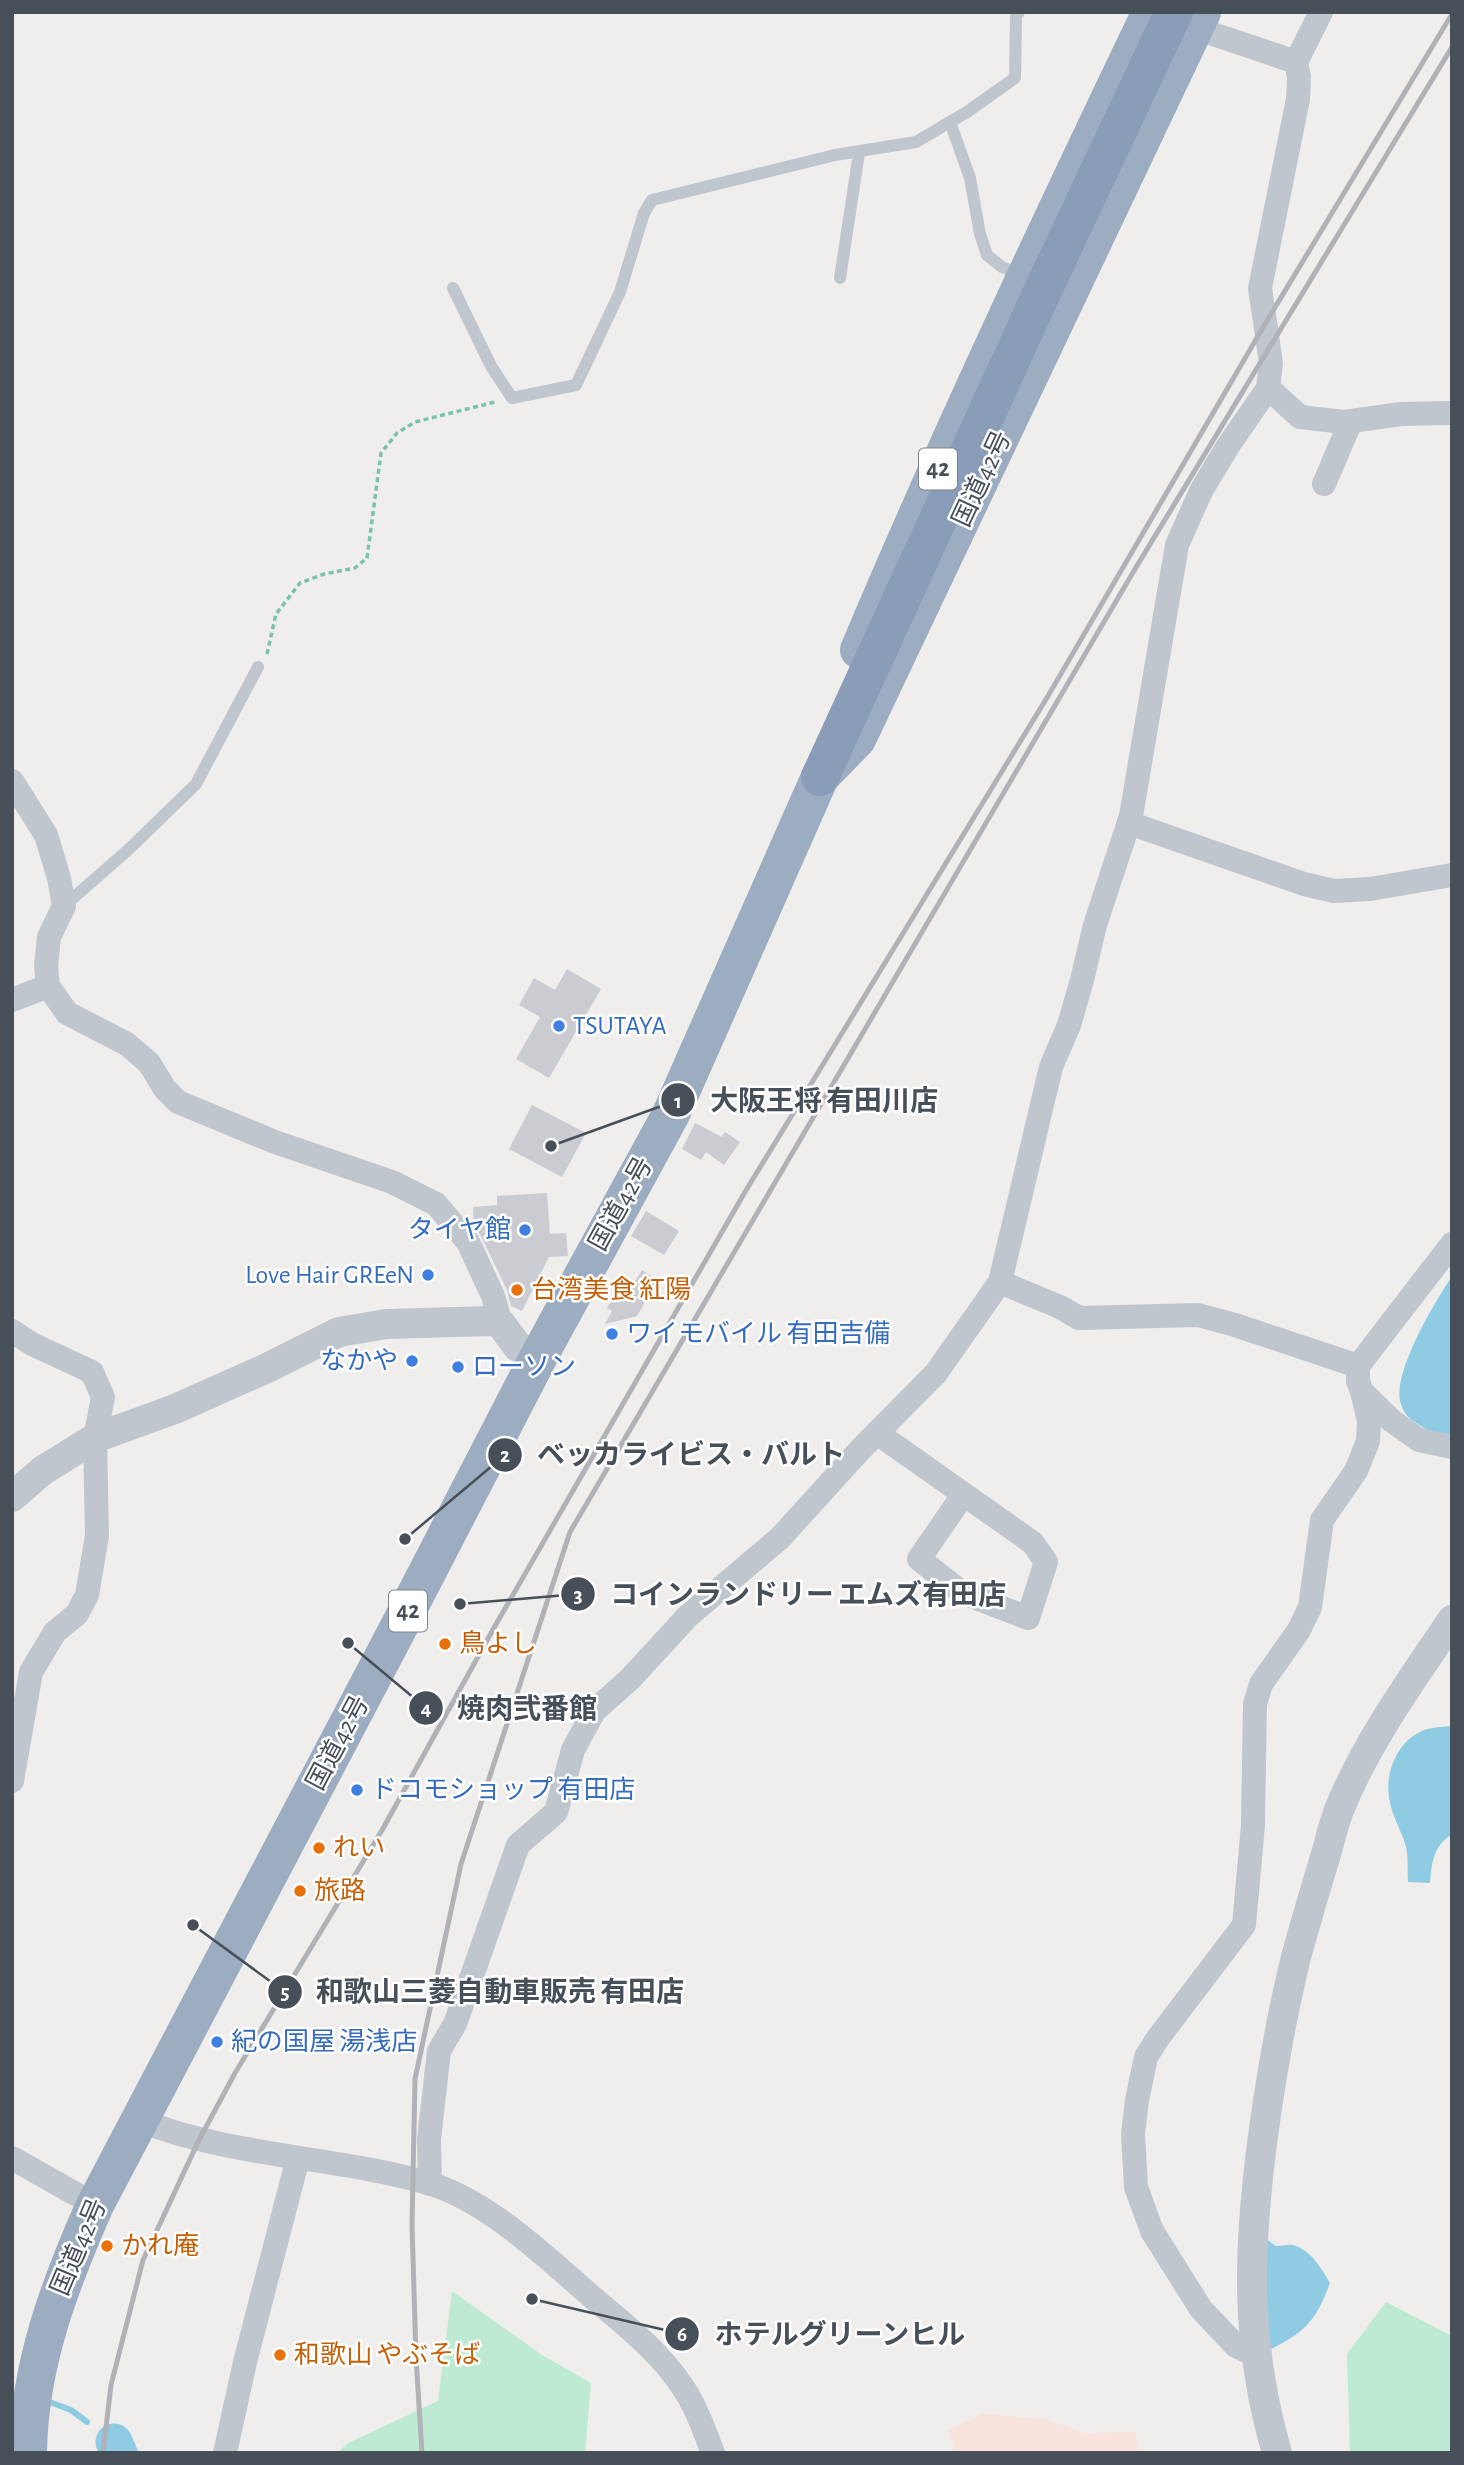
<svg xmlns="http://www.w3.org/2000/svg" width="1464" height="2465" font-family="'Alegreya Sans','Noto Sans JP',sans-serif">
<rect width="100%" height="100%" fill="#f0eded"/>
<path fill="#f8e3df" d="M983 2414 1046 2419 1084 2433 1135 2432 1140 2453H956L947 2431Z"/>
<g fill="#beead3">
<path d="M452 2291 542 2355 591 2383 585 2453H337L348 2443 438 2401Z"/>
<path d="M1386 2302 1452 2336V2453H1350L1347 2354Z"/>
</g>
<g fill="#8fcce4">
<path d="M1452 1276V1438C1435 1436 1431 1433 1418 1424 1409 1419 1404 1414 1401 1404 1391 1374 1435 1302 1452 1276Z"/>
<path d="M1452 1726V1834C1433 1847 1432 1861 1430 1883L1408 1882C1407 1869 1409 1855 1405 1843 1400 1828 1391 1814 1389 1797 1385 1773 1397 1743 1420 1732 1429 1727 1442 1727 1452 1726Z"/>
<path d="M1265 2238 1276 2246C1282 2246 1288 2244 1293 2245 1311 2250 1322 2269 1330 2283 1315 2323 1304 2333 1267 2351Z"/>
</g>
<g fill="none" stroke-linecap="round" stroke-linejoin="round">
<path stroke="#8fcce4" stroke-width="6" d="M47 2401 71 2410 87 2422"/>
<path stroke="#8fcce4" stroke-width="37" d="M114 2442 119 2453"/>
</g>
<g fill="#caccd2">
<path d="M567 969 601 989 549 1078 516 1059 540 1017 519 1005 534 978 555 990Z"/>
<path d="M532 1105 586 1133 562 1177 509 1149Z"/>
<path d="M695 1123 722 1137 725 1132 740 1142 724 1165 706 1152 701 1160 682 1149Z"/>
<path d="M547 1193 550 1234 566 1233 568 1256 549 1257 522 1311 511 1306 507 1290 481 1236 474 1226 473 1207 497 1205V1196Z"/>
<path d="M646 1211 679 1231 664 1255 631 1236Z"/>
<path d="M642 1270 657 1280 646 1296 648 1297 637 1316 605 1324 612 1311 607 1308 616 1292 620 1294 625 1285 631 1288Z"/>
</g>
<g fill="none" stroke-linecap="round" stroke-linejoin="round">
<path stroke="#79c5a5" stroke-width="3.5" stroke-dasharray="5 3.5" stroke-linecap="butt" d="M267 654 276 614 300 583 324 574 355 568 367 558 381 453 397 433 415 422 495 402"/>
<g stroke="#bfc6ce" stroke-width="12">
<path d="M950 122 970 178 980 234 987 255 1002 267 1021 275"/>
<path d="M840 278 859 153"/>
<path d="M453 288 491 366 512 398 576 385 620 292 644 213 652 200 835 155 916 142 967 112 1015 78 1016 17 1019 12"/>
<path d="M64 906 128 850 196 784 258 667"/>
</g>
<g stroke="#bfc6ce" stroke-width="24">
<path d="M1182 20 1195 28 1296 62 1321 12"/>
<path d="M1268 388 1300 417 1344 422 1401 414 1452 413"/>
<path d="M1324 484 1351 421"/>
<path d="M12 781 46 835 59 878 64 906 49 937 46 966 48 986 67 1013 127 1044 149 1063 165 1089 178 1102 275 1142 392 1182 436 1204 468 1242 493 1296 501 1324"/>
<path d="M1129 823 1304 884 1334 891 1370 889 1452 875"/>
<path d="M12 1000 48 986"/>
<path d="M1452 1244 1358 1366V1381L1362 1392 1392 1421 1419 1440 1452 1447"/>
<path d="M1000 1282 1060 1307 1079 1318 1198 1315 1235 1325 1358 1366"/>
<path d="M12 1331 32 1344 92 1372 103 1397 95 1438 97 1536 87 1595 77 1614 55 1632 31 1672 12 1781"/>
<path d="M877 1433 1033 1543 1046 1562 1028 1618 961 1592 919 1559 963 1495"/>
<path d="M139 2120C231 2157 333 2156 428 2183 487 2200 546 2257 592 2297 624 2324 659 2351 682 2386 696 2406 704 2430 713 2453"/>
<path d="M12 2158 95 2205"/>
<path d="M430 2184 429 2139 439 2051 455 2024 518 1845 556 1812 573 1750 594 1711 630 1679 688 1616 780 1538 859 1451 936 1373 1000 1282 1051 1067 1069 1025 1082 980 1095 925 1131 816 1177 545 1201 491 1228 446 1268 388 1271 363 1260 288 1298 99 1299 77 1296 62"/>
<path d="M1255 2355 1236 2346 1201 2309 1152 2231 1136 2187 1133 2134 1137 2100 1146 2057 1158 2038 1244 1925 1253 1825 1255 1704 1261 1684 1299 1630 1310 1607 1322 1520 1356 1471 1368 1441 1369 1421 1362 1392"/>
<path d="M225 2453 245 2362 298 2158"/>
</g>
<g stroke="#bfc6ce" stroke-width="30">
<path d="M12 1497 42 1471 95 1438 175 1409 267 1368 339 1332 386 1324 491 1321 501 1324 518 1347 539 1356"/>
<path d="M1277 2453C1244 2339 1248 2245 1264 2129 1272 2071 1282 2014 1296 1957 1305 1925 1314 1893 1324 1861 1329 1844 1333 1826 1339 1810 1367 1741 1411 1681 1452 1620"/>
</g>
<g stroke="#9cacc1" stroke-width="38">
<path d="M859 650C950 434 1050 223 1151 12"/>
<path d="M28 2453C29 2365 60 2284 95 2205L403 1619 539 1356 671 1114 820 777 857 739 1202 12"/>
</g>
<path stroke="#899cb8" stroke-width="38" d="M820 777 1050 275 1174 12"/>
<g stroke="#b0b2b7" stroke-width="5">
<path d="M103 2453 111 2385 143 2260 199 2140 235 2073 381 1832 495 1626 745 1192 1048 696 1265 324 1452 14"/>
<path d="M422 2453 416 2357 412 2225 415 2079 461 1864 570 1532 1135 569 1452 47"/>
</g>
</g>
<g fill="#3f7fe0" stroke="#fff" stroke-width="2.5">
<circle cx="559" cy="1026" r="7"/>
<circle cx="525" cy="1230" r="7"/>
<circle cx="428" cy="1275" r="7"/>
<circle cx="612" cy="1334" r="7"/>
<circle cx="412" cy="1361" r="7"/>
<circle cx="458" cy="1367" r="7"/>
<circle cx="357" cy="1790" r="7"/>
<circle cx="217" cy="2042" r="7"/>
</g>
<g fill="#e8710a" stroke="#fff" stroke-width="2.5">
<circle cx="517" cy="1290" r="7"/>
<circle cx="445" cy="1644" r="7"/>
<circle cx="319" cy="1848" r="7"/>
<circle cx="300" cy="1891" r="7"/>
<circle cx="107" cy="2246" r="7"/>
<circle cx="280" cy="2355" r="7"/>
</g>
<g text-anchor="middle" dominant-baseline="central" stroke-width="5" stroke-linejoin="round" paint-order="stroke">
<g fill="#fff" stroke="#7e848b" stroke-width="2">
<rect x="919" y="448.5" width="38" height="41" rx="5"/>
<rect x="389" y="1590.5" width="38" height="41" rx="5"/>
</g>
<g font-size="24" font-weight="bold" fill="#474f59">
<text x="938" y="469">42</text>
<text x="408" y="1611">42</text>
</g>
<g font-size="26" fill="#474f59" stroke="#fff">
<text transform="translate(982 479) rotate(-65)">国道42号</text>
<text transform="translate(621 1204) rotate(-61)">国道42号</text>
<text transform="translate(338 1743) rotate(-62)">国道42号</text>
<text transform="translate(79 2247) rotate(-67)">国道42号</text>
</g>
<g font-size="26" fill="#366cbe" stroke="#fff" text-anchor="start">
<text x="573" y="1026">TSUTAYA</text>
<text x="511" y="1230" text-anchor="end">タイヤ館</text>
<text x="414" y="1275" text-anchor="end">Love Hair GREeN</text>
<text x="626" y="1334">ワイモバイル 有田吉備</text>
<text x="398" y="1361" text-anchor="end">なかや</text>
<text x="472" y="1367">ローソン</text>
<text x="371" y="1790">ドコモショップ 有田店</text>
<text x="231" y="2042">紀の国屋 湯浅店</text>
</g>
<g font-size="26" fill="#c56008" stroke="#fff" text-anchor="start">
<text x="531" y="1290">台湾美食 紅陽</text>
<text x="459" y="1644">鳥よし</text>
<text x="333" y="1848">れい</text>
<text x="314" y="1891">旅路</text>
<text x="121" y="2246">かれ庵</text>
<text x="294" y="2355">和歌山 やぶそば</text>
</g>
</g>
<path fill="none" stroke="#474f59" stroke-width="2.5" d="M551 1146L678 1100M405 1539L505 1455M460 1604L578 1594M348 1643L426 1708M193 1925L285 1992M532 2299L682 2334"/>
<g fill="#474f59" stroke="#fff" stroke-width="2.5">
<circle cx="551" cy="1146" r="7"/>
<circle cx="405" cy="1539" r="7"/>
<circle cx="460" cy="1604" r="7"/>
<circle cx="348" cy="1643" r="7"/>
<circle cx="193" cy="1925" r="7"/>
<circle cx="532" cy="2299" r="7"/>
<circle cx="678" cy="1100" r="18"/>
<circle cx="505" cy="1455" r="18"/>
<circle cx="578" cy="1594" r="18"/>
<circle cx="426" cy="1708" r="18"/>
<circle cx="285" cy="1992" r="18"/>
<circle cx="682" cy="2334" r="18"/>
</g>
<g font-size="21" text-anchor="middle" font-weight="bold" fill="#fff">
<text x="678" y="1108">1</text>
<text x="505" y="1462">2</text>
<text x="578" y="1602">3</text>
<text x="426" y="1715">4</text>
<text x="285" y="1999">5</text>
<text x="682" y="2341">6</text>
</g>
<g font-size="28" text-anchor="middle" font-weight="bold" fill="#474f59" stroke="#fff" stroke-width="5" stroke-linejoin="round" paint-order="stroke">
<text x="824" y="1110">大阪王将 有田川店</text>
<text x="691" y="1464">ベッカライビス・バルト</text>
<text x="808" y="1604">コインランドリー エムズ有田店</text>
<text x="527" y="1718">焼肉弐番館</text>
<text x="500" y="2001">和歌山三菱自動車販売 有田店</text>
<text x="840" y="2344">ホテルグリーンヒル</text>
</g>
<rect width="1464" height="2465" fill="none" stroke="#474f59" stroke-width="28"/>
</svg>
